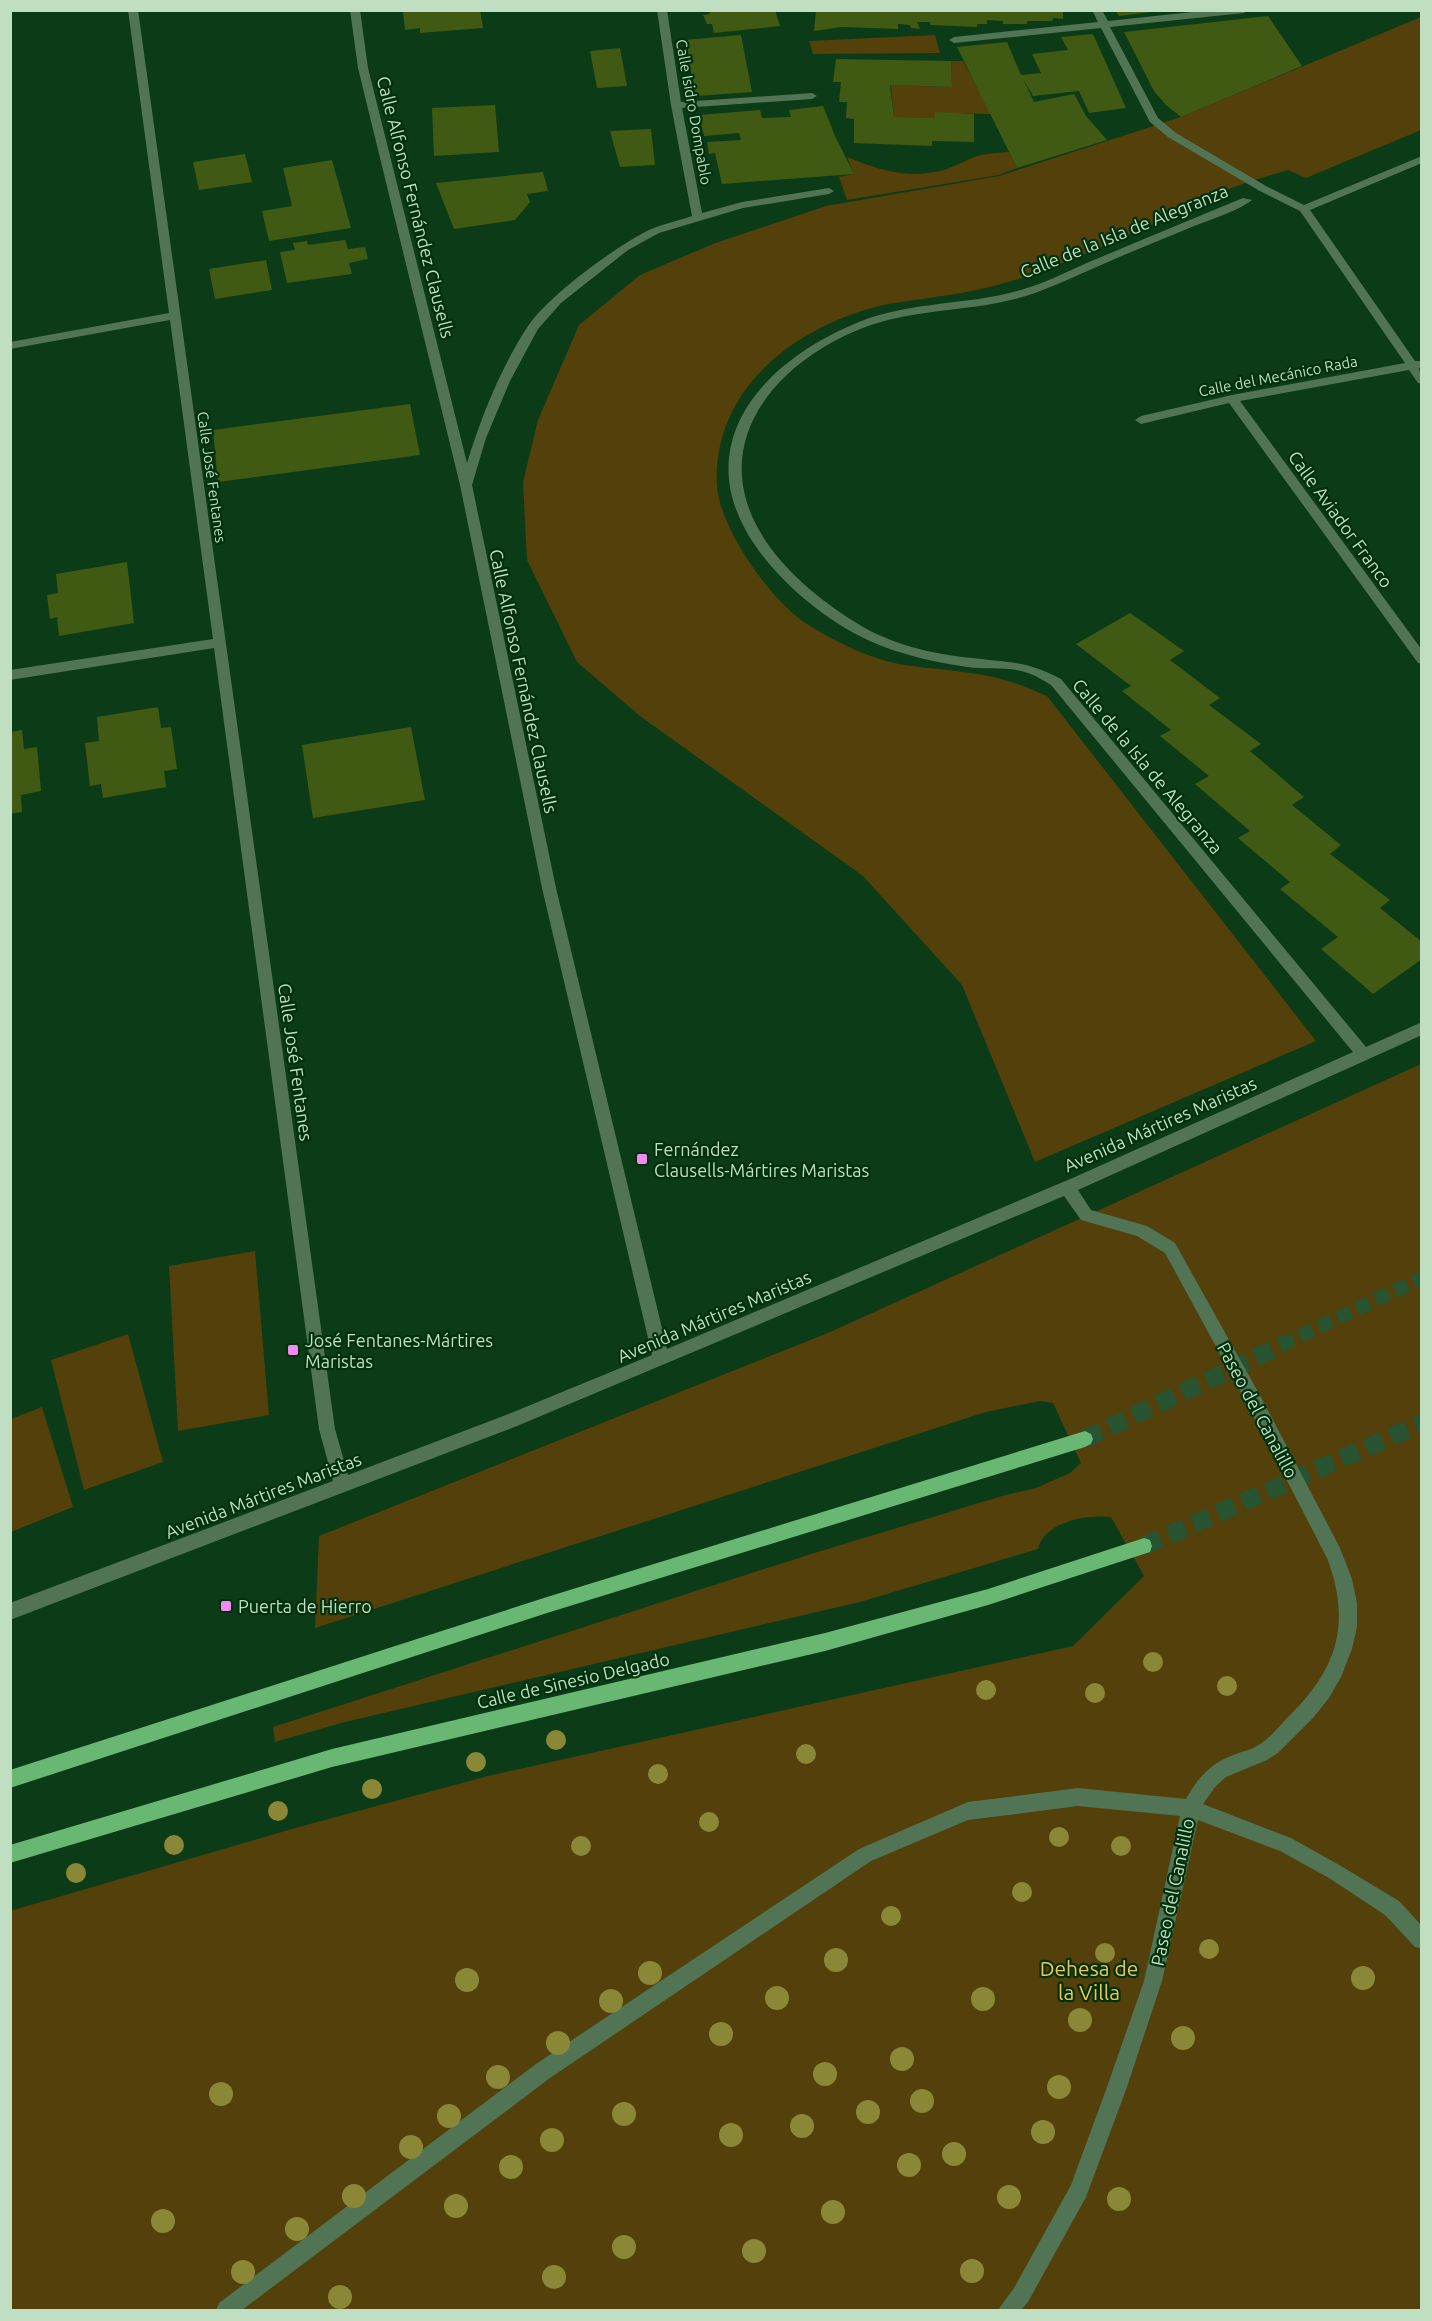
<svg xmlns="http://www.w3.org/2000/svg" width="1432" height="2321" font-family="Ubuntu,sans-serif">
<rect width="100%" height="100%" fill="#0c3b17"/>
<g fill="#53400b">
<path d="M1421 17V130L1306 178 1288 170C1268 176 1248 181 1229 189 1164 217 1100 251 1033 274 1002 285 968 293 935 297 913 301 890 302 868 309 787 333 712 394 717 486 720 529 771 601 807 624 834 641 868 658 899 664 934 670 971 670 1005 680 1019 684 1033 690 1047 696L1316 1041 1035 1162 962 985 863 876 640 716 577 662 527 560 523 482 538 420 579 325 640 275 713 244 826 206 999 176 1181 117Z"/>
<path d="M935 35 940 53 813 54 809 41Z"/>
<path d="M951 61H963L992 114 935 113V118L894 117 891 85 952 87Z"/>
<path d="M1009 152 1017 168 999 175 847 200 839 177 854 174 847 157C881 171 910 180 947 169 958 165 969 158 981 155 990 153 1000 153 1009 152Z"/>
<path d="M1421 1064V2310H11L10 1911 306 1825 488 1776 1073 1646 1144 1576 1111 1517C1087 1514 1044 1522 1038 1549L860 1602 345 1722 275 1742 273 1727 811 1554 1002 1496 1036 1488 1070 1473 1081 1463 1053 1403 1040 1401 986 1412 315 1628 319 1536 828 1333Z"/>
<path d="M255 1251 269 1415 178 1431 169 1266Z"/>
<path d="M128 1334 163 1462 84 1490 51 1360Z"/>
<path d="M42 1407 73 1507 11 1532V1419Z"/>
</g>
<g fill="#415a13">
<path d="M416 10H480L483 28 420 33V28L405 30 403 12Z"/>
<path d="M709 10H775L780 26 714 33 712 24H707L703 15 710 14Z"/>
<path d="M816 10H1063V19L1053 18 1052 21H1027V24H1003V21L987 20V24H977V27L930 25V22H917L920 29 911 28 910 25 898 24V29L842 27 814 31Z"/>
<path d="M1115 10H1152V12L1119 16Z"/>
<path d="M1268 16 1302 66 1181 117 1166 105 1154 91 1124 32Z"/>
<path d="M1093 34 1126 108 1089 113 1079 91 1033 96 1023 79 1034 102 1074 94 1086 116 1107 140 1017 168 957 47 1007 42 1021 75 1041 73 1032 54 1068 50 1061 37Z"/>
<path d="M741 35 752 92 696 96 684 40Z"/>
<path d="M620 48 627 86 597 88 590 51Z"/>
<path d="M836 59 951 61 952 87 890 85 894 117 935 118V112L974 114V142L932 141V146L854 143V119L846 118 847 102H839L841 82H833Z"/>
<path d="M495 105 499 152 434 156 432 108Z"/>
<path d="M823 106 835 136 854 174 722 184 715 153 709 154 707 142 741 140 739 133 704 136 699 115 760 110 762 118 791 117 789 110Z"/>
<path d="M651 129 655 165 620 167 610 131Z"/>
<path d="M245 154 252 182 199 190 193 162Z"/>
<path d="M332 160 351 228 269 241 262 211 292 206 283 168Z"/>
<path d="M543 172 548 191 527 194 530 202 515 220 454 229 436 183Z"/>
<path d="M345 240 348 249 365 247 368 259 349 263 352 274 287 283 280 252 295 250 293 243 307 241 308 245Z"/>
<path d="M266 260 272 290 215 299 209 269Z"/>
<path d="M410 404 420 455 218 482 213 430Z"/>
<path d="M127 562 134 623 59 636 57 617 50 619 47 595 58 593 56 574Z"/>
<path d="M1130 613 1184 651 1170 660 1220 698 1209 705 1261 744 1250 751 1304 797 1292 805 1341 845 1330 854 1390 900 1380 908 1422 942V959L1373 994 1321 949 1338 937 1280 889 1290 882 1238 838 1250 831 1195 784 1209 776 1160 736 1171 730 1122 691 1131 686 1076 644Z"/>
<path d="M158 707 161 728 171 727 177 769 164 771 166 787 103 798 101 784 90 786 85 743 99 741 97 717Z"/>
<path d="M411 727 425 800 313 818 302 745Z"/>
<path d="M22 730 24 749 37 747 41 791 21 795 22 812 10 814V732Z"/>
</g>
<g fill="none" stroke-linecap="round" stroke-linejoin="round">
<path stroke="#275331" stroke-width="14" stroke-dasharray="14 7" stroke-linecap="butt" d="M1281 1345 1422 1278"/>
<g stroke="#275331" stroke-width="18" stroke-dasharray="18 9" stroke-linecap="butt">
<path d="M1085 1439 1284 1344"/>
<path d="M1144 1546 1422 1423"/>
</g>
<g fill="#507454" fill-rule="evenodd">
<path d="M128 10H138L335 1429 348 1475 506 1415 652 1355 542 888 460 485 358 68 350 10H360L368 68 467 463C481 417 501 367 528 326 549 295 615 247 649 230 662 224 678 221 692 216L671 105 657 10H667L681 102 812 93 817 96 812 99 682 108 702 213 742 202 829 188 834 191 829 194 743 208 659 233 628 250 561 303 538 329 510 381 486 438 472 485 556 888 667 1349 1075 1177 1353 1052 1051 685C1044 681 1037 676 1028 673 1009 666 987 670 967 667 918 660 871 647 831 619 781 585 722 524 729 458 736 391 802 345 859 322 913 300 973 306 1027 288 1050 281 1072 269 1094 260 1144 239 1194 218 1243 198L1252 200C1237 212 1205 221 1187 229 1155 242 1123 255 1092 269 1067 280 1042 292 1015 299 974 310 930 309 888 320 818 338 736 397 742 477 747 540 804 590 855 622 889 644 931 654 972 658 1010 663 1025 660 1061 679L1366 1047 1422 1022V1035L1078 1190 1091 1210 1147 1226 1175 1243 1262 1399 1340 1548 1352 1579 1357 1603V1627L1352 1649 1341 1677 1329 1698 1313 1718 1278 1753 1267 1760 1226 1777 1215 1787 1203 1804 1291 1838 1341 1866 1399 1901 1422 1926V1949L1415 1947 1385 1915 1329 1878 1280 1851 1198 1820 1162 1981 1127 2087 1086 2197 1028 2302 1021 2310H998L1014 2288 1071 2185 1107 2087 1144 1981 1180 1816 1078 1806 968 1820 871 1861 550 2078 242 2310H216L219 2303 536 2064 859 1849 968 1802 1078 1788 1186 1799C1198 1777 1212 1762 1236 1754 1243 1751 1251 1750 1257 1746 1269 1739 1278 1728 1287 1718 1337 1670 1352 1624 1327 1558L1250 1409 1165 1253 1137 1236 1081 1220 1064 1196 517 1426 10 1620V1603L333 1481 319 1429 214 648 10 680V670L213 639 170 320 10 349V342L169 313Z"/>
<path d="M1092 10H1102L1108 21 1211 10H1248L1244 13 1110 27 1158 118 1176 133 1266 186 1304 205 1422 156V163L1310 210 1415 361H1422V367L1419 368 1422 384 1418 383 1409 370 1240 401 1422 650V664L1418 663 1229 403 1141 424 1135 420 1141 416 1232 395 1405 363 1300 211 1258 190 1168 137 1150 122 1101 28 954 43 949 40 954 37 1098 22Z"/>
</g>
<g fill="#68b773" fill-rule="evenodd">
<path d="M1085 1431 1091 1434 1093 1439 1091 1444 1085 1447 547 1613 10 1788V1770L547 1597Z"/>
<path d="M1144 1538 1150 1540 1152 1546 1150 1552 988 1605 825 1651 332 1767 10 1863V1845L332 1749 825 1633 988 1589Z"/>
</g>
</g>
<g fill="#8a8737">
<circle cx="1153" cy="1662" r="10"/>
<circle cx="1227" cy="1686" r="10"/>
<circle cx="986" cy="1690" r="10"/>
<circle cx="1095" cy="1693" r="10"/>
<circle cx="556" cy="1740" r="10"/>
<circle cx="806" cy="1754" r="10"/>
<circle cx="476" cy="1762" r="10"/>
<circle cx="658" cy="1774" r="10"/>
<circle cx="372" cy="1789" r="10"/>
<circle cx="278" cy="1811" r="10"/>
<circle cx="709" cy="1822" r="10"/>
<circle cx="1059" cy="1837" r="10"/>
<circle cx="174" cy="1845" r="10"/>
<circle cx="581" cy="1846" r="10"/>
<circle cx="1121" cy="1846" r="10"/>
<circle cx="76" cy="1873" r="10"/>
<circle cx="1022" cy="1892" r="10"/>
<circle cx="891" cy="1916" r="10"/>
<circle cx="1209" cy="1949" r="10"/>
<circle cx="1105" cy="1953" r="10"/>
<circle cx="836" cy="1960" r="12"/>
<circle cx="650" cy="1973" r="12"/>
<circle cx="1363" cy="1978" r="12"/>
<circle cx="467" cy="1980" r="12"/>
<circle cx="777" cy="1998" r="12"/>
<circle cx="983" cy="1999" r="12"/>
<circle cx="611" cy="2001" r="12"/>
<circle cx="1080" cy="2020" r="12"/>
<circle cx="721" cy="2034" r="12"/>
<circle cx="1183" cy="2038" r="12"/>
<circle cx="558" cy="2043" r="12"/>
<circle cx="902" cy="2059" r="12"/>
<circle cx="825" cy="2074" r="12"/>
<circle cx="498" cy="2077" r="12"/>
<circle cx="1059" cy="2087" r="12"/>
<circle cx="221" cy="2094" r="12"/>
<circle cx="922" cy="2101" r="12"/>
<circle cx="868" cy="2112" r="12"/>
<circle cx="624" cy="2114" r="12"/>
<circle cx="449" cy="2116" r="12"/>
<circle cx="802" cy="2126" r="12"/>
<circle cx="1043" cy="2132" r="12"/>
<circle cx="731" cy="2135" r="12"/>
<circle cx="552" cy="2140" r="12"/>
<circle cx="411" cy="2147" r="12"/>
<circle cx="954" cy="2154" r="12"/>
<circle cx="909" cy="2165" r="12"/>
<circle cx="511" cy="2167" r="12"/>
<circle cx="354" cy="2196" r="12"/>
<circle cx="1009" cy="2197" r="12"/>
<circle cx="1119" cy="2199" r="12"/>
<circle cx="456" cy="2206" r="12"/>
<circle cx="833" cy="2212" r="12"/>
<circle cx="163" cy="2221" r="12"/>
<circle cx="297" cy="2229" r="12"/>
<circle cx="624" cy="2247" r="12"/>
<circle cx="754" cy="2251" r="12"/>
<circle cx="972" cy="2271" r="12"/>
<circle cx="243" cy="2272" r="12"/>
<circle cx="554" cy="2277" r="12"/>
<circle cx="340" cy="2297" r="12"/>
</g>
<g fill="#f38af2" stroke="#00310c" stroke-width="2">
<rect x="636" y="1153" width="12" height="12" rx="3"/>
<rect x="287" y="1344" width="12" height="12" rx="3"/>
<rect x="220" y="1600" width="12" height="12" rx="3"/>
</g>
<g text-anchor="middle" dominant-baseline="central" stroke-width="4.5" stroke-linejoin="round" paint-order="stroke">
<g font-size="15" fill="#bfdec2" stroke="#00310c">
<text transform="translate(694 112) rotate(80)">Calle Isidro Dompablo</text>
<text transform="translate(1278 376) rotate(-11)">Calle del Mecánico Rada</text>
<text transform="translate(212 477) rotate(82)">Calle José Fentanes</text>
</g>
<g font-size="18" fill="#bfdec2" stroke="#00310c">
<text transform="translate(416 207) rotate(76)">Calle Alfonso Fernández Clausells</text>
<text transform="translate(1124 231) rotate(-22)">Calle de la Isla de Alegranza</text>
<text transform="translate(1341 519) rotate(54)">Calle Aviador Franco</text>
<text transform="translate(524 681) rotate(78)">Calle Alfonso Fernández Clausells</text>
<text transform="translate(1148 766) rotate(50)">Calle de la Isla de Alegranza</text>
<text transform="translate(296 1062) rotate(82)">Calle José Fentanes</text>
<text transform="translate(1160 1124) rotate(-24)">Avenida Mártires Maristas</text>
<text transform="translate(714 1316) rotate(-23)">Avenida Mártires Maristas</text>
<text transform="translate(1258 1410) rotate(62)">Paseo del Canalillo</text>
<text transform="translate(263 1495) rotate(-21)">Avenida Mártires Maristas</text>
<text transform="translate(573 1680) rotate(-13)">Calle de Sinesio Delgado</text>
<text transform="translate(1172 1892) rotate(-78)">Paseo del Canalillo</text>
</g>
<g font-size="18" fill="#bfdec2" stroke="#00310c" text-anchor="start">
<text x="654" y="1149">Fernández<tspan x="654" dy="21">Clausells-Mártires Maristas</tspan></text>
<text x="305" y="1340">José Fentanes-Mártires<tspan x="305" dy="21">Maristas</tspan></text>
<text x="238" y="1606">Puerta de Hierro</text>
</g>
<g font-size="21" fill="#f2c551" stroke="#00310c">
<text x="1089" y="1968">Dehesa de<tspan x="1089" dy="24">la Villa</tspan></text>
</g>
</g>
<rect width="1432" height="2321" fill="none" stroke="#bfdec2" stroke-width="24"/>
</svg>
